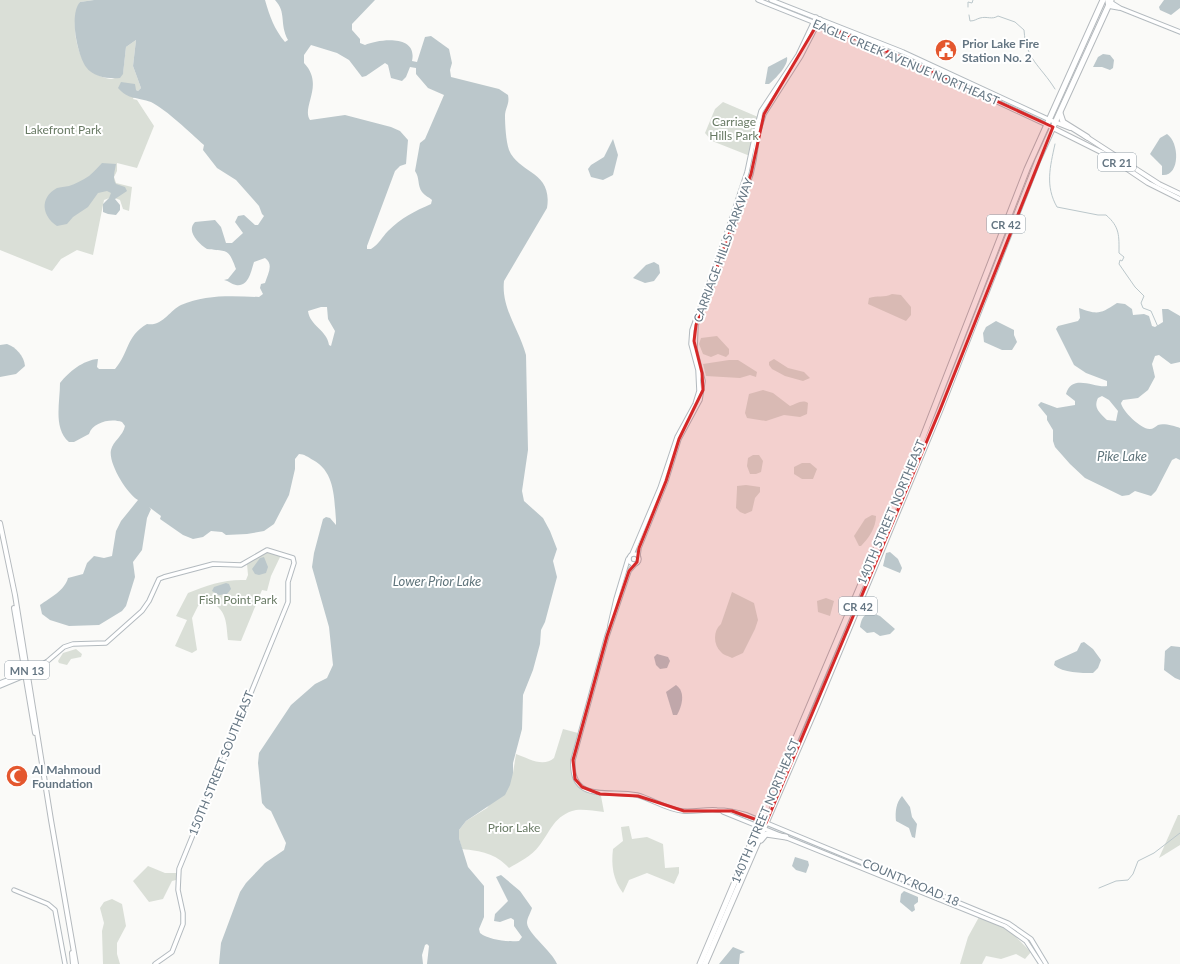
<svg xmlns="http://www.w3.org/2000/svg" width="1180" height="964" font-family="Lato,sans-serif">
<rect width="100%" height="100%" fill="#fafaf8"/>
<g fill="#dadfd7">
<path d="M0 0H94L80 2C69 22 76 67 100 76 103 77 108 79 112 79 116 78 120 75 123 73L126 47 136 40 133 66 141 88 138 91 136 90 133 99 137 100 154 126 137 168 117 163V171L114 177 116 183 132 187 129 211 123 209 120 200 112 197 104 200 93 255 77 250 61 259 52 271 0 250Z"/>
<path d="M723 102 758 117 752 136 750 156 712 141 705 133 715 109Z"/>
<path d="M892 294 901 295 911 307V315L906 321 868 304 869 298C877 295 884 298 892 294Z"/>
<path d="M717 336 729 349V354L726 357 718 354 711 357 703 354 699 344 701 338Z"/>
<path d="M774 359 788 368 804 372 810 378 803 381 785 376 772 369 769 365V362Z"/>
<path d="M729 360H738L757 372 756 377 750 375 740 378 706 376 703 364Z"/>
<path d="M763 390 773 393 790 406C796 404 802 399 808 403L807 414 800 417 784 415 766 421 747 418 745 413 749 394Z"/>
<path d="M753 455H759L763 461 761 472 756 474H750L747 466 748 458Z"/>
<path d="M802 463H810L817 469 813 479H802L794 474V467Z"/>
<path d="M746 485 760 487V492L755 498 752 511 745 514 740 512 736 508 737 489V486Z"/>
<path d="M872 515 876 516C876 527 869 538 861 546H859L854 536 865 519Z"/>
<path d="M271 552 281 555 271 576 267 591 262 590 241 641 228 640C226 622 227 611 211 602L198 606 192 618 197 650 192 653 175 646 187 620 176 616 188 593C207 585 225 579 246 580L248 575 247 564 264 553Z"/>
<path d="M732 592 754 603 758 620 755 629 743 653 732 658C729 656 723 655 721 652 713 645 713 630 721 624Z"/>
<path d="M826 598 834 601 830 616 818 612 817 601Z"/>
<path d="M76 649 82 654 81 657 71 659 67 665 59 663 58 661 63 653Z"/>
<path d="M563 729 578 733C570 763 562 789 601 796L604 812C594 811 585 809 576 810 554 815 551 831 539 846 532 856 519 862 509 868 495 853 481 851 462 849L459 838V830L466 821 487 808 513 773 516 754C528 758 543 768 554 758Z"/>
<path d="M1178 815H1180V845L1159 858Z"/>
<path d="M629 826 632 839 647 837 663 844 665 868 679 867V873L674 884 647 873 629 880 623 893C613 880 611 865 613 849L623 841 621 827Z"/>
<path d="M148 866 165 873H177L176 880 172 881 163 899 149 902 133 881Z"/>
<path d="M112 899 122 904 126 926 117 943V954L120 964H103L102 931 104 923 100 908 104 902Z"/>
<path d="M979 917 1008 929 1031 952 1025 959 1016 954 1001 959 986 956 982 964H960L968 937Z"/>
</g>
<g fill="#bbc7cb" fill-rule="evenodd">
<path d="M94 0H265C270 17 274 29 285 42L288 40C279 23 287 13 275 0H375L352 24V30L360 39V43L365 45C379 39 418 34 412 61L417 62 425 37 431 36 449 49 452 63 450 70 451 77 499 89 508 95C510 104 505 108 505 116 505 125 506 141 509 150 519 174 553 171 547 208L504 281C501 308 519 329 526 355L528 450 522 491 524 501 543 518 550 531 557 549 553 561 557 577 545 622 541 630 540 644 533 670 523 695 522 729 513 763V773L510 785 505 795 466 821 459 830V838L468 867 484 886V917L479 929 480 933C489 940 507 942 519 941L522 937 514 926V920L511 918 500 922 494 921 495 914 508 901 496 877 501 875 520 891 532 908C531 912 527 918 527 923 528 934 552 951 557 964H427L429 946 427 944 425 945 422 955 423 964H219L221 943 240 892 246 883 265 863 284 850 286 843 271 811 266 808 262 803 258 763 259 753 291 705 315 684 327 678 333 665 329 627 312 567 314 553 323 519 326 517 330 518 336 525V520C334 497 335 472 313 460 308 457 304 454 299 454L295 459V469L289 495 274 524 264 531 247 534 226 535 222 532 211 531 203 537 193 539 183 535 160 519 161 516 149 507 151 509 147 518 142 550 133 562 135 577 126 606 122 611 99 625 69 626 50 620 42 614 40 605C50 598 65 590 68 578L83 574 87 563 94 556 104 558 112 556 116 531 121 521 138 500C127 494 108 463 111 450 113 441 123 436 125 426L122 422C111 418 93 422 89 434L74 442H69C53 428 60 403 60 383 69 372 83 360 98 359L97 367 99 369H115C129 353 126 336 147 324 162 327 170 310 181 305 205 294 234 296 259 297L263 294 260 288 261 284 265 283C268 274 274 264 265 258L254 262C251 271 249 287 236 285 231 284 229 281 224 280L228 279 236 269C228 247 227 252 207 249 198 243 186 231 195 222L215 220 221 227 226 243H232L243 233 235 222 238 216 244 215 255 225H258L264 216 262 214 259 206 236 180 217 168 203 150 204 145C190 133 167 110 151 102 138 97 128 100 118 88L121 82 135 84 136 90 138 91 141 88 133 66 136 40 126 47 123 74 120 78C108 79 93 77 86 67 77 54 69 14 80 2ZM311 45 337 53 349 60 362 77 366 76 385 63 388 65 391 78 402 81 406 77 410 67 416 68V74L428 88 444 95 425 139 420 143 415 171C420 178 417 185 422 192 425 196 429 197 432 200L431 204C415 211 401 218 388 231 382 237 379 244 371 249H367V246L395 171 400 166 406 164 408 140 400 131 391 127 345 115 310 120C301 107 325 85 304 63V55ZM321 307H327L328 319 335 331 331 346 329 345C327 330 310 326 308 311Z"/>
<path d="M1164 0H1180V8L1171 15 1160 10 1159 7Z"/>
<path d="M1103 54 1110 55 1114 60 1113 68 1110 70 1102 67H1093L1098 57Z"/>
<path d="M787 57C789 65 775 79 769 84H765L768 67Z"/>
<path d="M1167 134C1180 143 1180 177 1162 175V166L1150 154 1160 138Z"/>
<path d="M613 139 618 155 613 175 603 180 591 177 588 169 591 165 604 157Z"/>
<path d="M102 163 116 164C115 171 112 178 116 184L125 187 127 191 115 199 120 205V210L116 215 108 214 103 212V204L109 198 111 193 107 191 98 193 88 207 73 217 67 224 57 226C42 216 39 198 57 188 60 187 65 187 69 186 75 184 83 180 89 176 94 172 98 167 102 163Z"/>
<path d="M654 262 659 265 660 273 654 281 645 283 633 278 646 265Z"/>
<path d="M1117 303 1125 304 1132 309 1133 315 1144 314 1149 316 1152 326 1155 327 1163 322 1162 309H1168L1180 316V362L1171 364 1159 355 1155 356 1152 364 1155 377 1148 390 1138 398 1123 400 1121 403C1122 411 1142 430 1150 429 1153 429 1155 427 1158 425 1164 423 1174 426 1180 428V460L1176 458 1172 460 1156 491 1151 496 1135 491 1129 495 1122 496 1085 478 1070 464 1055 447 1053 441V430L1047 420V416L1038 405 1041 402 1057 408 1075 405V401L1066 394C1072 373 1094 388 1107 386V381L1086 373 1074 365 1056 329 1058 326 1078 321 1080 318 1079 308C1098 315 1100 314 1117 303ZM1102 396 1109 400 1118 411 1116 421 1107 420C1100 413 1093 408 1098 398Z"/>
<path d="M996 321 1014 330V335L1017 342 1012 350H1002L984 342 983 333 986 327Z"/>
<path d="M7 344C16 347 24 356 25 366L16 374 0 377V345Z"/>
<path d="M890 552 898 559 902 568 900 573 883 566 886 553Z"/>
<path d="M264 557 268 567 266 573 259 575 255 574 252 569 260 558Z"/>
<path d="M226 583 229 584 231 589 227 594 219 595 212 591 214 587Z"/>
<path d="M870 612 880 616 895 629 890 634 880 636 874 632 867 633 860 627C861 620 863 615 870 612Z"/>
<path d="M1084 642 1093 649 1101 660 1098 668 1093 673C1081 673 1063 673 1054 665L1055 661 1077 651 1081 643Z"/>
<path d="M1171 646 1180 647V680L1175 678 1164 670 1165 651Z"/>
<path d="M657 654 668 657 670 661 667 668 660 669 656 665 654 657Z"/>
<path d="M676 685C686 692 682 706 677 715H673L666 692Z"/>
<path d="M902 796 910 807 912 817 917 824 915 838 912 837 909 828 896 821C895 812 896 803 902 796Z"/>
<path d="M795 857 808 861 809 865 806 873 796 870 792 866Z"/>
<path d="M904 891 918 897V902L914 905 915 910 912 912 900 902 901 894Z"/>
<path d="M733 947 745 952 740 954 739 964H719Z"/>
</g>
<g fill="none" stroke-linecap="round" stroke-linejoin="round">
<g stroke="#bbc7cb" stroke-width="1">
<path d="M968 7V2L972 3 973 0"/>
<path d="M969 15 970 21C975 21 976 19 980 18 987 16 992 20 998 16L1015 22 1024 30C1026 60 1040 65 1055 89"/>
<path d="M1055 144C1050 167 1045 186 1057 207L1098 215H1106C1120 227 1119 236 1119 253L1124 257 1122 261 1120 260 1119 264 1135 287 1144 296 1141 303 1143 308 1151 311 1158 327"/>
<path d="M1099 888 1116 881 1128 880 1133 874 1138 861 1154 853 1180 833"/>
</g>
<g stroke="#b3babf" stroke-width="5.5">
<g id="secondary">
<path d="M758 0 903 58 1047 125"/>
<path d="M771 0 903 52 1050 120"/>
<path d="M1107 0 1108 6 1119 8"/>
<path d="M1111 0 1112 3 1120 8 1180 32"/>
<circle cx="634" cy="559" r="5"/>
<path d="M632 554 660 488 677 437 695 404 699 391 698 370 691 344 692 330 718 259 747 172 755 134 761 111 798 55 816 17"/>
<path d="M638 556 639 548 666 481 679 439 700 400 703 381 695 349 696 325 720 266 751 174 754 160 758 133 764 114 801 56 820 19"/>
<path d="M635 564 629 571 607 636 573 760C570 804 610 789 637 795 652 799 667 810 683 811 694 812 706 809 717 810 727 810 737 812 747 815L1008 923 1031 939 1046 964"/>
<path d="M610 625 616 599 628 559"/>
<path d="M0 683 33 670 46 662"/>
<path d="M0 686 36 671 64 647 73 644 106 643 142 611 149 601 159 579 164 577 213 564 241 565 267 550 293 558 294 563 288 582V602L179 869 178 890 183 913V924L172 952 155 964"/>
<path d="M723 812 1005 926 1026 941 1041 964"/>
<path d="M14 890 48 904 55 910 65 964"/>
</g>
</g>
<g stroke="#b5babe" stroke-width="6">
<g id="primary">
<path d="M1050 120 1070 128"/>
<path d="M1047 125 1105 154 1148 183 1180 199"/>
<path d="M1085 136 1159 184 1180 194"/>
<path d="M0 523 15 595 51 820 76 964"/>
<path d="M14 608 35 733"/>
<path d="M72 953 73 964"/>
</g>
</g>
<g stroke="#b4b9bd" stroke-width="7">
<g id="highway">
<path d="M1060 113 1063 122 1087 137"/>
<path d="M761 840 766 834 786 837"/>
<path d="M700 964 919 447 1027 169 1103 0"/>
<path d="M705 964 814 712 940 410 1038 160 1111 0"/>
</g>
</g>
<use href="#secondary" stroke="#fff" stroke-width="3.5"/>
<use href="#primary" stroke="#fff" stroke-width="4"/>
<use href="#highway" stroke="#fff" stroke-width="5"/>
</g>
<path fill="#d62828" fill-opacity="0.2" stroke="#d62828" stroke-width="3" stroke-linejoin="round" d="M818 23 903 58 1053 127 940 410 766 823 732 811H684L638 796 600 794 582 787 575 779 573 760 607 636 629 571 637 562 639 548 666 481 679 439 703 390 702 373 694 341 696 325 751 174 764 114Z"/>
<defs>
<g id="civic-disc" transform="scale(1.15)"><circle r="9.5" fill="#e4572e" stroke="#fff"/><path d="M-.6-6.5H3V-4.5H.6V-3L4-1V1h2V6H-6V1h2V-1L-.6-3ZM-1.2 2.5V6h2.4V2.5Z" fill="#fff"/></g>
<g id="mosque-disc" transform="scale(1.15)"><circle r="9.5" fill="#e4572e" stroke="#fff"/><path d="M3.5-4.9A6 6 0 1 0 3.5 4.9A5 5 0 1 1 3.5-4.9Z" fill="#fff"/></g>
</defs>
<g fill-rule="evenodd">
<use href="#civic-disc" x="946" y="50"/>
<use href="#mosque-disc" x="17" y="776"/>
</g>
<g text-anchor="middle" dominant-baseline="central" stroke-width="4" stroke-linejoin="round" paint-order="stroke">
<g fill="#fff" stroke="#939fa8" stroke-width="1">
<rect x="1098" y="153" width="38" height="18" rx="3"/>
<rect x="987" y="215" width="38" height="18" rx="3"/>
<rect x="839" y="597" width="38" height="18" rx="3"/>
<rect x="5" y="661" width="44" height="18" rx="3"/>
</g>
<g font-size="11" font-weight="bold" fill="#657683">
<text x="1117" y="162">CR 21</text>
<text x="1006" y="224">CR 42</text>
<text x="858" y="606">CR 42</text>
<text x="27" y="670">MN 13</text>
</g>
<g font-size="12" font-weight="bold" fill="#657683" stroke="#fff" text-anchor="start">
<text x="962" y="43">Prior Lake Fire<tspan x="962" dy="14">Station No. 2</tspan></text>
<text x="32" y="769">Al Mahmoud<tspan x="32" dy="14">Foundation</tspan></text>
</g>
<g font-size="12" fill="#657683" stroke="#fff">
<text transform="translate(906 62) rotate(23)">EAGLE CREEK AVENUE NORTHEAST</text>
<text transform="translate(723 250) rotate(-70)">CARRIAGE HILLS PARKWAY</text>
<text transform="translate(891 512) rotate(-67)">140TH STREET NORTHEAST</text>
<text transform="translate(221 763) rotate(-68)">150TH STREET SOUTHEAST</text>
<text transform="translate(765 811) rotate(-67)">140TH STREET NORTHEAST</text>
<text transform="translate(911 882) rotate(23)">COUNTY ROAD 18</text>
</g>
<g font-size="12" fill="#687a64" stroke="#fff">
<text x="734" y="121">Carriage<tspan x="734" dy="14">Hills Park</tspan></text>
<text x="63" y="129">Lakefront Park</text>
<text x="238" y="599">Fish Point Park</text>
<text x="514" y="827">Prior Lake</text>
</g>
<g font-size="13" font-style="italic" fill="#60757c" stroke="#fff">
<text x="1122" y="456">Pike Lake</text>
<text x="437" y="581">Lower Prior Lake</text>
</g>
</g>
</svg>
